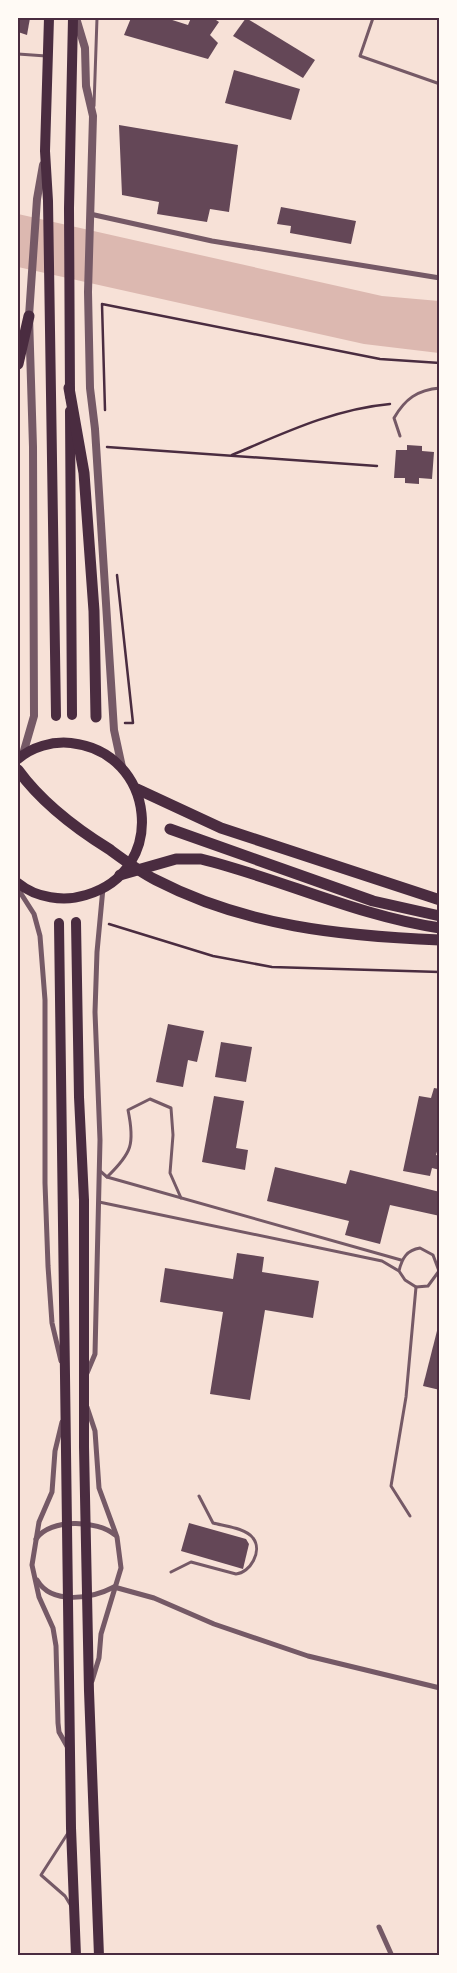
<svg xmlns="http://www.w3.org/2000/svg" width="457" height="1973" font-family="'IBM Plex Serif',serif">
<rect width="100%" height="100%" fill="#f7e1d7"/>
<path fill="#dcb8b0" d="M18 214 382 296 439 301V353L364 344 18 267Z"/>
<g fill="#644757">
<path d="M18 18H30L27 35 18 32Z"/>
<path d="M131 18H166L188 25 191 18H213L219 22 210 35 218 43 208 59 124 35Z"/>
<path d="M246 18 315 60 303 78 233 36Z"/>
<path d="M234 70 300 89 291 120 225 103Z"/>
<path d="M119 125 238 145 229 212 210 209 207 222 157 214 159 202 122 195Z"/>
<path d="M281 207 356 221 351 244 290 233 291 226 277 224Z"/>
<path d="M407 445 422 446V451L434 452 432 479 419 478V484L405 483V478H394L396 450H407Z"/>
<path d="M168 1024 204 1031 197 1062 188 1060 183 1087 156 1082Z"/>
<path d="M221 1042 252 1047 246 1082 215 1077Z"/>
<path d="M434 1088 440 1089V1141L436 1155 440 1156V1170L432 1168 430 1176 403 1171 419 1096 431 1098Z"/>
<path d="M214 1096 244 1101 236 1148 248 1150 245 1170 202 1162Z"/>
<path d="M275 1167 346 1184 350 1170 440 1192V1216L390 1205 380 1244 345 1235 349 1221 267 1201Z"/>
<path d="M237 1253 264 1257 262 1272 319 1281 313 1318 265 1310 250 1400 210 1394 223 1312 160 1302 165 1268 233 1279Z"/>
<path d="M439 1323H440V1390L423 1386Z"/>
<path d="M189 1523 246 1539 249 1544 243 1569 181 1551Z"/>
</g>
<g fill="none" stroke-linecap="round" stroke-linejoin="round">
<g stroke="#4a2c40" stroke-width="2.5">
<path d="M105 410 102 304 380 359 440 363"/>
<path d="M107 447 377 466"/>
<path d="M232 455C284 433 334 409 390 404"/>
<path d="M117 575 133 723H125"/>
<path d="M109 924 213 956 272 967 440 972"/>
</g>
<g stroke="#755966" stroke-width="3">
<path d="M373 18 360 56 440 84"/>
<path d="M18 54 46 56"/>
<path d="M94 106 97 18"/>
<path d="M400 436 394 418C405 399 417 390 440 388"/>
<path d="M99 1170 107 1177 401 1260"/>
<path d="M107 1177C132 1153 135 1144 128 1110L150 1099 171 1108 173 1135 170 1173 181 1198"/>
<path d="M99 1202 382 1261 399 1271 405 1280 416 1287 428 1286 439 1271 433 1255 420 1248C407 1250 402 1258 399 1271"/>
<path d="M410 1516 391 1486 406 1397 416 1287"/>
<path d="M171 1572 191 1562 236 1574C250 1573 263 1551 253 1538 246 1528 224 1526 213 1523L199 1496"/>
<path d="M68 1833 41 1875 65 1896 71 1906"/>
</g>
<g stroke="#755966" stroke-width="5">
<path d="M90 214 212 241 440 278"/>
<path d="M18 889 34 914 40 936 45 1000V1183L48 1266 52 1323 61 1361"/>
<path d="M87 1373 95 1354 100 1140 95 1012 97 952 103 888"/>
<path d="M87 1407 95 1431 99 1488 117 1537 121 1568 101 1634 99 1658 92 1681"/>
<path d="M62 1422 55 1451 52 1492 39 1522 32 1565 39 1597 53 1628 56 1646 58 1723 59 1732 68 1748"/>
<path d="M36 1539C50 1518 98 1520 115 1535"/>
<path d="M37 1580C52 1606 93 1598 114 1587"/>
<path d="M114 1587 154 1598 214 1624 308 1656 440 1688"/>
<path d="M379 1927 392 1956"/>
</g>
<g stroke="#755966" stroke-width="8">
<path d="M76 18 85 48 86 86 93 116 88 292 90 388 95 429 114 730 122 767"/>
<path d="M23 754 34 716 33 447 29 316 37 199 43 165"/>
</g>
<g stroke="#4a2c40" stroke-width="10">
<path d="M49 18 45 151 48 201 56 716"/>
<path d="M70 396 69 208 73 18"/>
<path d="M70 411 72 715"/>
<path d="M18 759C32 747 52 741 71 743 156 752 169 871 86 895 64 902 36 898 18 883"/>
<path d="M76 922 79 1097 84 1200V1447L89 1691 99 1956"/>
<path d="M59 923 71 1828 76 1956"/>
</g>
<g stroke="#4a2c40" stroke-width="11">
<path d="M18 364 29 316"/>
<path d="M69 388 84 473 94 611 96 717"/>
<path d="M18 770C42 803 75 828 109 849 124 860 140 872 156 880 245 926 341 936 440 940"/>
<path d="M137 789 221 828 440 900"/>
<path d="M170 829 373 901 440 916"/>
<path d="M120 875 176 859H201C282 879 357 916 440 928"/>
</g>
</g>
<rect width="457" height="1973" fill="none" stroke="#fffaf5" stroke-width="38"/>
<rect x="19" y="19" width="419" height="1935" fill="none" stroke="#4a2c40" stroke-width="2"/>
</svg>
